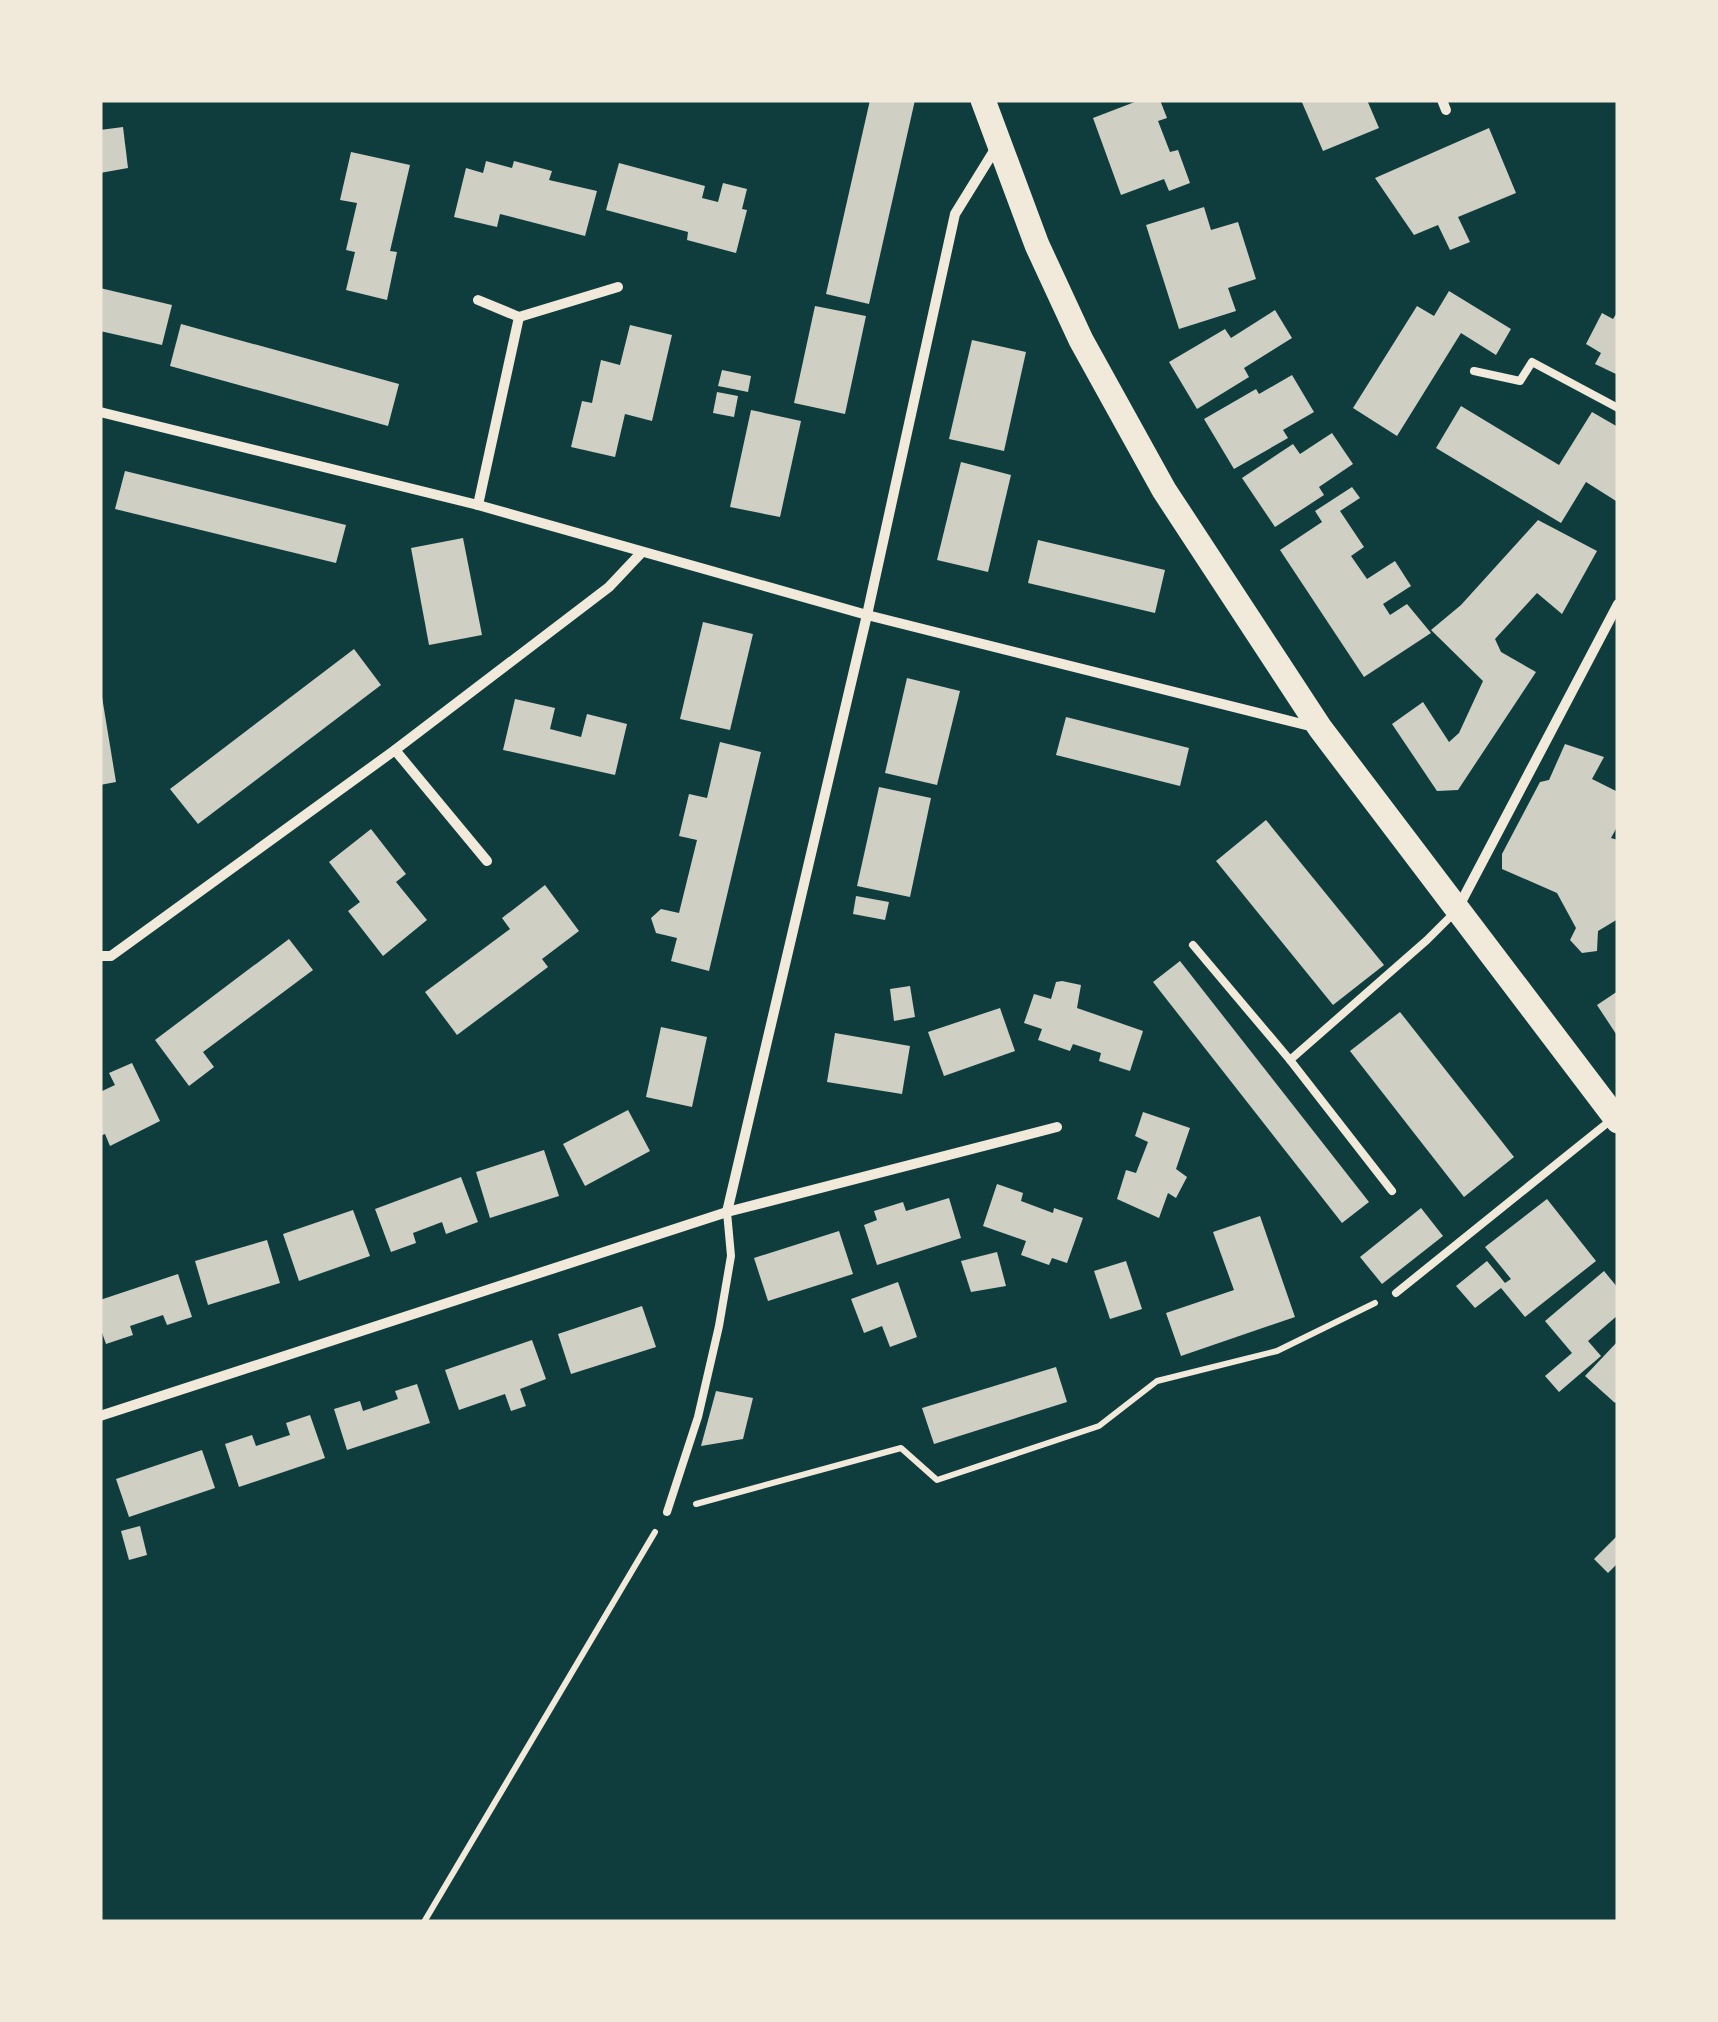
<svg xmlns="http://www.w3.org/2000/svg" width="1718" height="2022" font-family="'Fira Sans Condensed',sans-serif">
<rect width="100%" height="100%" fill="#0f3d3e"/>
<g fill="#cfcfc3">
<path d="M870 100H915L869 304 826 294Z"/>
<path d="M1140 100H1160L1167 118 1158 121 1170 152 1178 150 1190 183 1169 191 1164 179 1121 195 1093 118Z"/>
<path d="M1301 100H1367L1379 128 1323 151Z"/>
<path d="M123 127 128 168 100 173V130Z"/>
<path d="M1489 128 1516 193 1458 217 1470 242 1450 250 1438 225 1414 235 1375 178Z"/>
<path d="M351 152 410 165 390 251 397 252 387 300 346 290 355 252 346 250 357 203 340 200Z"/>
<path d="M486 161 512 168 514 161 552 171 549 180 597 191 585 236 500 214 497 227 454 217 466 168 483 173Z"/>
<path d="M619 163 705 186 702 198 718 202 723 183 747 189 742 209 747 210 736 253 687 240 688 232 606 210Z"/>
<path d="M1204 207 1211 230 1238 222 1256 279 1228 288 1236 311 1179 329 1146 225Z"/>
<path d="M100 288 172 305 162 345 100 331Z"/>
<path d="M1449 291 1511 329 1496 355 1461 333 1397 436 1353 408 1417 306 1434 316Z"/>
<path d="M815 306 866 316 845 414 794 403Z"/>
<path d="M1275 310 1292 338 1244 368 1249 377 1197 409 1169 362 1225 329 1231 338Z"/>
<path d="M1618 311V375L1595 364 1601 353 1586 344 1602 313 1613 319Z"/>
<path d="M181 324 399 384 388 426 170 366Z"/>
<path d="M630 325 672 335 652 421 625 414 615 457 571 447 582 401 592 403 601 360 620 365Z"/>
<path d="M972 340 1026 352 1004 451 949 439Z"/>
<path d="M722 370 751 376 748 392 718 386Z"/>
<path d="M1292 375 1314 412 1283 430 1288 438 1234 469 1204 419 1256 389 1259 394Z"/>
<path d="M717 392 738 396 734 417 713 413Z"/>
<path d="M1461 406 1559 465 1592 412 1618 427V498L1616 501 1586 482 1561 523 1436 448Z"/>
<path d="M751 410 801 421 780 517 730 507Z"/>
<path d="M1332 433 1353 464 1319 487 1324 495 1275 527 1242 478 1293 444 1300 454Z"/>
<path d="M961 462 1011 475 988 572 937 560Z"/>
<path d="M125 471 346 525 336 563 115 509Z"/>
<path d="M1352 487 1360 498 1340 511 1364 547 1351 556 1367 579 1395 561 1411 586 1383 604 1390 615 1407 604 1431 633 1364 677 1280 550 1322 522 1315 511Z"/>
<path d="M1538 520 1597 551 1562 614 1537 593 1495 639 1501 652 1536 672 1458 790 1437 791 1392 724 1423 702 1449 742 1459 733 1483 681 1431 630 1461 605Z"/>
<path d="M463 538 482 635 429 645 411 548Z"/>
<path d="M1038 540 1165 570 1155 613 1028 583Z"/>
<path d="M703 622 753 634 730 730 680 719Z"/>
<path d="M354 649 381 685 198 824 170 789Z"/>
<path d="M907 678 960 691 937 785 885 773Z"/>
<path d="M102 697 116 782 100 785V698Z"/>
<path d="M515 699 555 708 550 729 581 737 587 714 627 724 615 775 503 750Z"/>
<path d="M1066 717 1189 748 1180 786 1056 755Z"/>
<path d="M720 742 761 752 709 971 671 961 677 938 656 933 651 918 661 909 679 913 697 840 679 836 689 794 707 798Z"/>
<path d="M1565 744 1604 757 1592 779 1618 792V825L1611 838 1618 840V919L1598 931 1597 951 1582 953 1570 940 1576 928 1557 893 1502 869V854L1540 782 1549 780Z"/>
<path d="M879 787 931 798 910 897 857 886Z"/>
<path d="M1266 820 1384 965 1333 1005 1216 861Z"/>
<path d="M371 829 406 874 396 882 427 920 383 956 348 911 360 902 329 862Z"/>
<path d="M545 885 579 931 542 959 548 967 457 1035 425 992 510 929 502 918Z"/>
<path d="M856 896 889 902 885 920 853 914Z"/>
<path d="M289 939 313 970 203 1052 214 1067 189 1086 155 1040Z"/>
<path d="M1180 961 1369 1202 1342 1223 1153 982Z"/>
<path d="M1062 981 1081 985 1077 1008 1143 1031 1130 1071 1099 1061 1101 1053 1073 1044 1070 1051 1038 1040 1042 1029 1024 1023 1034 994 1051 999 1056 982Z"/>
<path d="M910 986 915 1017 894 1021 890 989Z"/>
<path d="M1618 991V1037L1597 1005Z"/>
<path d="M1000 1008 1015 1051 944 1076 928 1032Z"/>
<path d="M1400 1012 1514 1157 1464 1197 1350 1051Z"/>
<path d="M661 1027 707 1037 692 1107 646 1097Z"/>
<path d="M835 1033 910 1046 902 1094 827 1082Z"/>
<path d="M132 1063 160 1121 110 1146 105 1134 100 1136V1092L115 1085 109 1073Z"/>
<path d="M628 1110 650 1151 585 1186 563 1144Z"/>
<path d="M1143 1112 1190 1128 1176 1169 1187 1177 1176 1198 1168 1193 1159 1218 1117 1199 1126 1170 1136 1173 1148 1142 1135 1136Z"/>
<path d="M544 1150 559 1196 490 1218 476 1172Z"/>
<path d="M461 1177 478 1222 446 1234 442 1222 413 1233 416 1243 391 1252 375 1209Z"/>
<path d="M997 1184 1023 1193 1021 1201 1053 1213 1054 1208 1083 1218 1067 1263 1052 1258 1049 1265 1021 1255 1026 1241 983 1226Z"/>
<path d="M949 1198 961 1238 877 1265 864 1225 877 1220 874 1211 903 1202 906 1211Z"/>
<path d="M1547 1199 1596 1261 1525 1317 1501 1288 1475 1308 1456 1286 1487 1261 1505 1283 1511 1279 1485 1247Z"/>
<path d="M1421 1208 1443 1236 1382 1284 1360 1257Z"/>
<path d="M353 1210 370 1256 299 1281 283 1234Z"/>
<path d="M1260 1216 1295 1317 1181 1356 1166 1313 1234 1290 1213 1232Z"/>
<path d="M839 1231 853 1274 768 1301 754 1258Z"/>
<path d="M267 1240 280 1283 208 1305 195 1261Z"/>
<path d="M997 1252 1006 1286 971 1292 961 1261Z"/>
<path d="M1126 1261 1142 1309 1110 1319 1094 1271Z"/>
<path d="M1604 1271 1618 1288V1315L1588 1341 1601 1356 1559 1392 1545 1376 1572 1353 1545 1321Z"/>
<path d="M178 1274 192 1317 167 1325 163 1315 130 1326 133 1335 106 1344 100 1327V1300Z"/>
<path d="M898 1282 917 1337 890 1347 882 1326 864 1333 851 1299Z"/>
<path d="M642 1306 656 1347 571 1374 558 1334Z"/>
<path d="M532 1340 546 1379 520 1389 526 1406 511 1411 505 1394 459 1410 445 1370Z"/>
<path d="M1618 1341V1400L1615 1403 1585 1376Z"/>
<path d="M1056 1367 1067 1402 934 1444 922 1408Z"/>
<path d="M417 1384 430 1423 347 1450 334 1409 360 1401 363 1411 398 1399 395 1391Z"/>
<path d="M716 1391 753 1398 743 1439 701 1446Z"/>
<path d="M310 1415 325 1458 239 1487 225 1444 252 1435 256 1446 290 1435 286 1423Z"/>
<path d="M202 1450 215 1488 129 1517 116 1479Z"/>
<path d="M140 1526 147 1555 129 1560 121 1531Z"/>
<path d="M1618 1535V1563L1608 1573 1594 1559Z"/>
</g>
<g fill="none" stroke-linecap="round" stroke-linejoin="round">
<g stroke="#f1e9da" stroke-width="6">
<path d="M696 1504 901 1448 937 1480 1099 1426 1157 1381 1277 1351 1375 1303"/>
<path d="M424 1922 655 1532"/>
</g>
<g stroke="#f1e9da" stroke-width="8">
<path d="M1474 371 1520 381 1532 362 1618 408"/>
<path d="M1193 945 1290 1060 1392 1191"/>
<path d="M1290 1060 1427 940 1454 913"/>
<path d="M1396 1293 1611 1120"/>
<path d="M667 1512 698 1417 719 1326 731 1256 727 1212"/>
</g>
<g stroke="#f1e9da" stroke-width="10">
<path d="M1442 100 1446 110"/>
<path d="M478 300 519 317 478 505"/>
<path d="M519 317 618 287"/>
<path d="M100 412 478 505 867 615 1314 727"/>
<path d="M395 750 487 861"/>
<path d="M1458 908 1618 604"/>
<path d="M100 956H111L395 750 609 587 642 552"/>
<path d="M727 1212 867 615 955 214 997 146"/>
<path d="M100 1416 727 1212 1057 1127"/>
</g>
<path stroke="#f1e9da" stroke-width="25" d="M983 100 1037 245 1081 340 1164 490 1320 728 1618 1121"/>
</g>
<rect width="1718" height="2022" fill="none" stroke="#f1e9da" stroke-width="205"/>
</svg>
